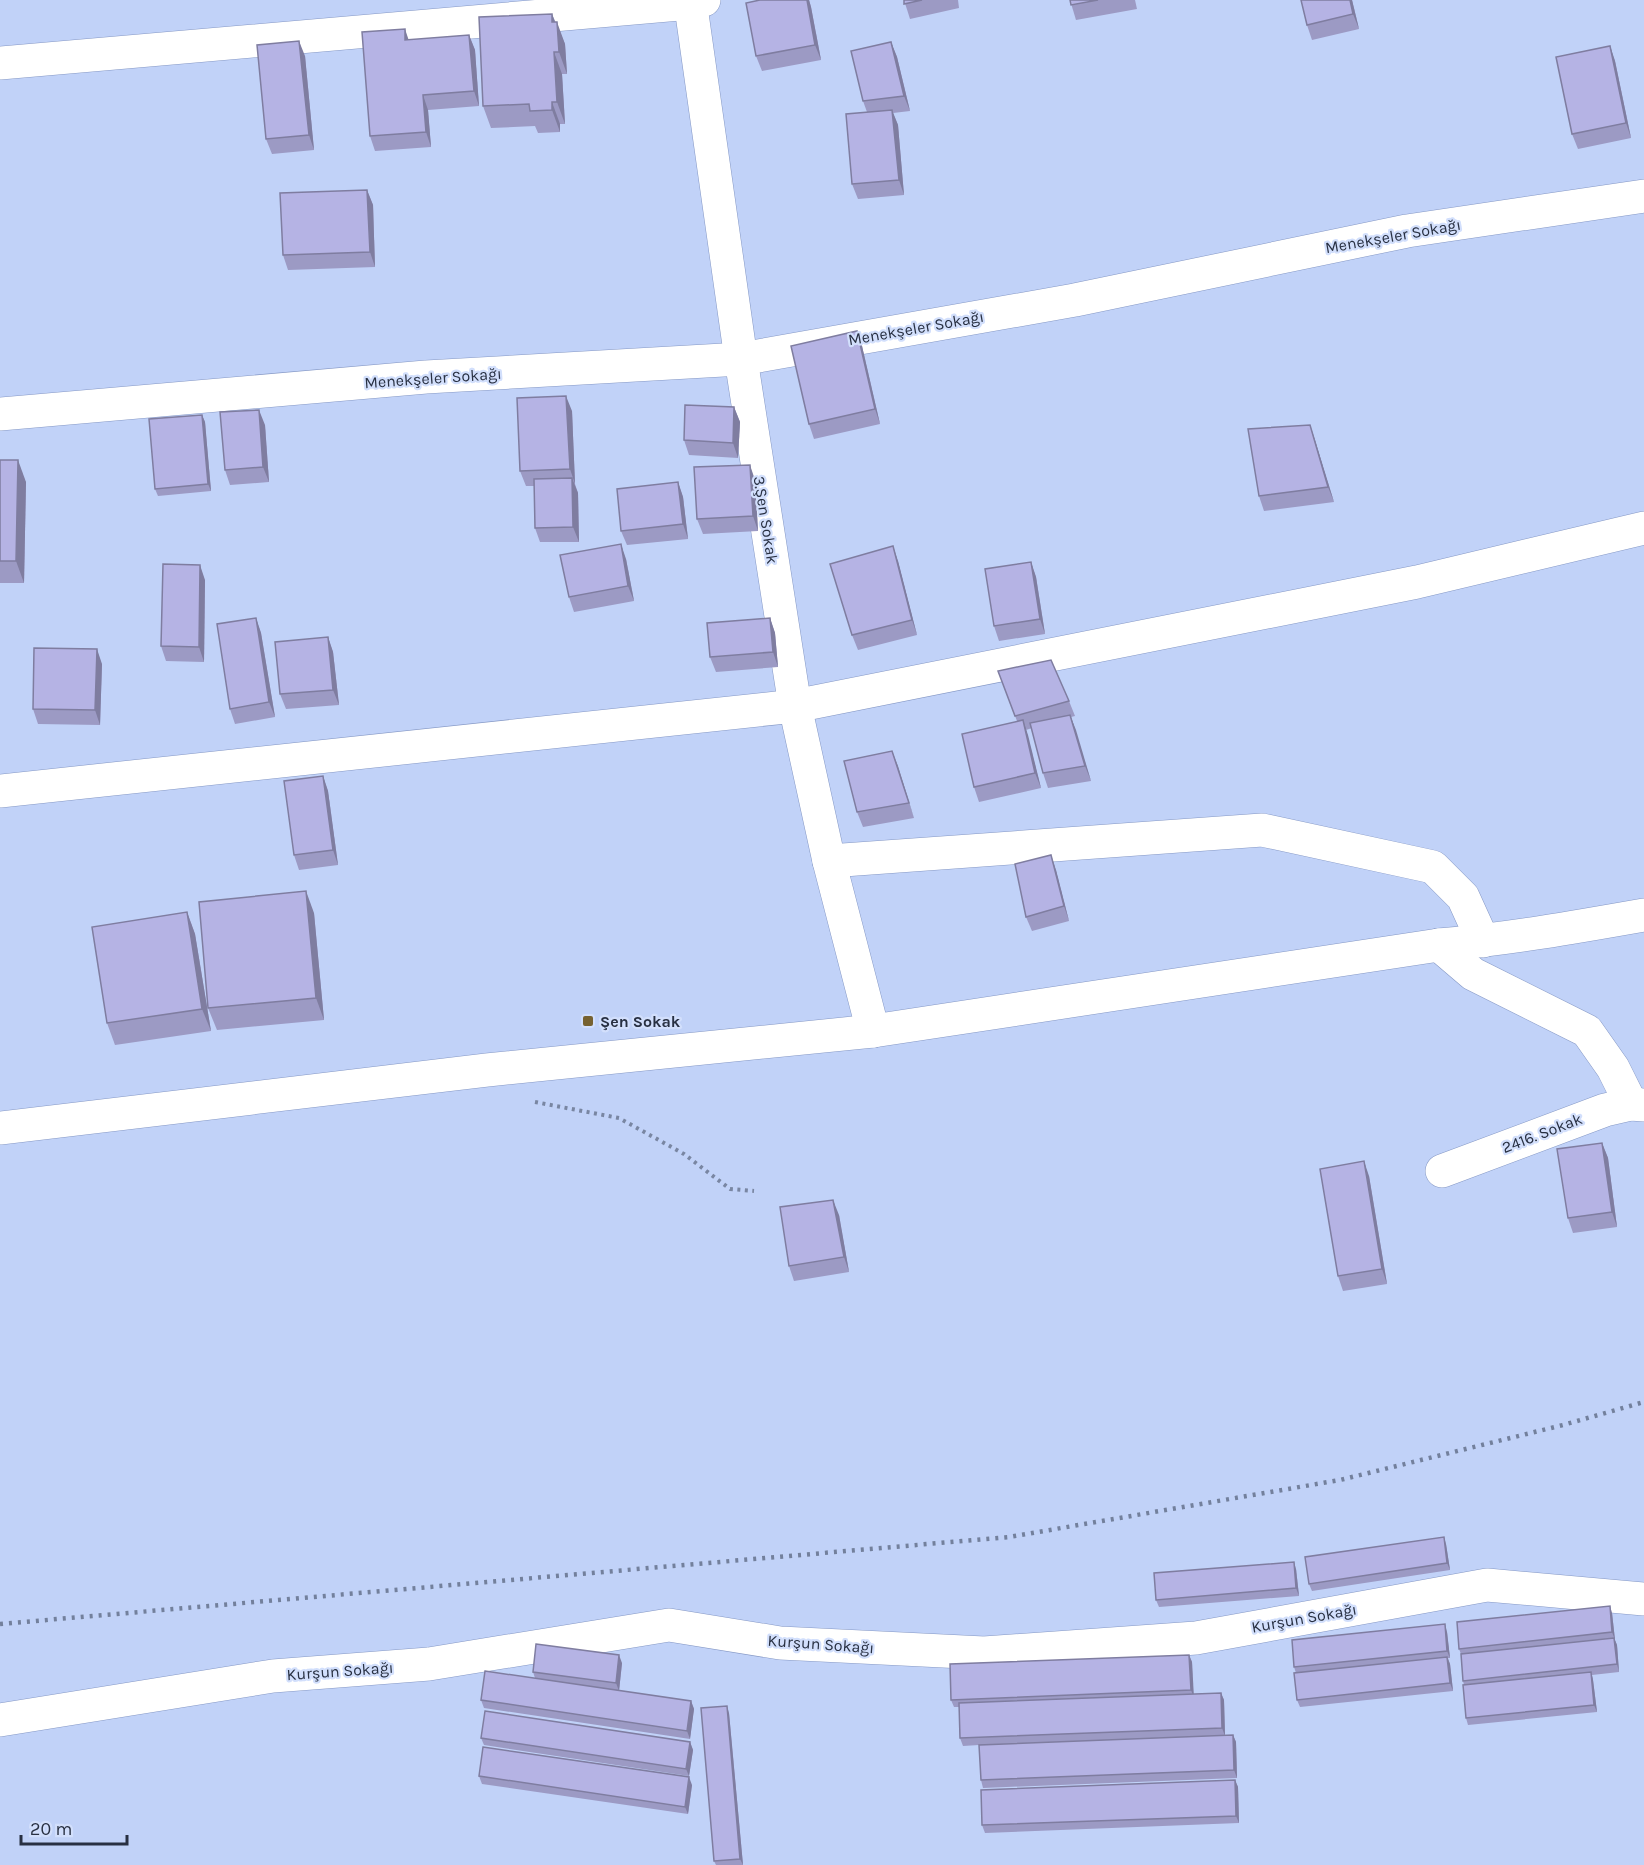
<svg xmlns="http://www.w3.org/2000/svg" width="1644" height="1865" font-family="Karla,sans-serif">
<rect width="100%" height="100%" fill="#c1d2f8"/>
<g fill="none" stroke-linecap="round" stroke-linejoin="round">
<g stroke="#8598c5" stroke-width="34">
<g id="minor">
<path d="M690 0 741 359 795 706 829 861 873 1031"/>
<path d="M0 63 691 3 704 0"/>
<path d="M0 414 426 377 741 359 1075 300 1407 231 1644 196"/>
<path d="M0 791 795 706 1417 582 1644 528"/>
<path d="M829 861 1262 830 1433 867 1463 897 1483 941"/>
<path d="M1439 945 1473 974 1587 1031 1613 1068 1631 1104"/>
<path d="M0 1128 487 1070 873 1031 1439 945C1508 939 1576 927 1644 915"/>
<path d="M1442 1171 1605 1110 1631 1104 1644 1105"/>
<path d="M0 1720 273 1676 429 1664 669 1625 780 1643 984 1653 1196 1638 1487 1585 1644 1599"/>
</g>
</g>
<path stroke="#7986a2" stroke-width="4" stroke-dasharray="3 4.5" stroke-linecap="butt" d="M535 1102 619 1118 684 1154 730 1189 754 1191"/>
<use href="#minor" stroke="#fff" stroke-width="33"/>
<path stroke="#73809c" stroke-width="4.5" stroke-dasharray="3 6" stroke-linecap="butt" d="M0 1624 1009 1537 1340 1480 1563 1425 1644 1402"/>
</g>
<g fill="#9c9ac4">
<path d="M760 0H809L811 7 821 60 762 71 756 56Z"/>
<path d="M904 0H958L959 8 910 19Z"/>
<path d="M1070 0H1135L1137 9 1076 20Z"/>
<path d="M1352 0 1359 29 1312 40 1307 25Z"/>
<path d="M552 14 565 44 567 74H562L565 124H560V132L538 133 535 126 491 128 483 106Z"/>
<path d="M469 35 475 50 479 106 428 110 431 147 375 151 370 136 409 40Z"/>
<path d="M891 42 897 57 910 111 893 113 898 125 904 195 858 199 852 184 867 112 863 101Z"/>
<path d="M1610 46 1615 61 1631 138 1578 149 1572 134Z"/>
<path d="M305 56 314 150 272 154 266 139Z"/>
<path d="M367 190 373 205 375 267 288 270 283 255Z"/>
<path d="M862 346 880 424 814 439 809 424Z"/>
<path d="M734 407 740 422 738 458 689 455 684 440Z"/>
<path d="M572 411 575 484 578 493 579 542H540L535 528 534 486H526L520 471Z"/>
<path d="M202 415 205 422 211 491 158 496 155 489Z"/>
<path d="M265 425 269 482 230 485 225 470Z"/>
<path d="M1310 425 1334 502 1264 511 1259 496Z"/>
<path d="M0 460 26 482 24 583H0Z"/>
<path d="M755 480 758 531 703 534 697 519Z"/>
<path d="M678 482 683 497 688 539 627 545 621 531Z"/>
<path d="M626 559 634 601 574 612 569 597Z"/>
<path d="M898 561 917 635 858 650 852 635Z"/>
<path d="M1031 562 1036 577 1045 634 999 641 994 626Z"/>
<path d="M205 580 204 662 166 661 161 646Z"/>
<path d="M256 618 261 633 275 717 235 724 230 709Z"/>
<path d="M770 618 775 633 778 667 716 672 710 657Z"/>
<path d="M328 637 333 652 339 705 286 709 280 694Z"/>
<path d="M102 664 100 725 38 724 33 709Z"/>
<path d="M998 671 1069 701 1075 716 1071 717 1091 781 1048 788 1043 773 1032 728 1026 730 1041 788 979 802 974 787 1017 721Z"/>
<path d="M892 751 914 818 863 827 857 812Z"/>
<path d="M323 776 328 791 338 865 299 870 294 855Z"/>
<path d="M1056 870 1069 921 1032 931 1026 917Z"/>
<path d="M187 912 195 934 211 1031 115 1045 107 1023Z"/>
<path d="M314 913 324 1020 217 1030 208 1008Z"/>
<path d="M1602 1143 1608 1158 1617 1227 1573 1233 1568 1218Z"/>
<path d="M1369 1176 1387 1284 1343 1291 1338 1276Z"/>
<path d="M839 1215 849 1272 794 1281 789 1266Z"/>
<path d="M1446 1544 1450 1570 1312 1591 1309 1584Z"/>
<path d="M1296 1569 1299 1596 1159 1607 1156 1600Z"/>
<path d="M1612 1613 1615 1640 1617 1645 1619 1672 1592 1675 1593 1680 1597 1712 1468 1725 1466 1718 1464 1685 1463 1681 1461 1654 1459 1649Z"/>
<path d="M1447 1632 1450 1658H1448L1450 1664 1453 1691 1300 1707 1297 1700 1296 1673 1294 1667Z"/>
<path d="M1189 1655 1192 1662 1193 1694 1221 1693 1224 1700 1225 1735H1233L1236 1742 1237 1778 983 1788 981 1780 979 1745 963 1746 960 1738 959 1707H954L951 1700Z"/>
<path d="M622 1663 619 1691 691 1701 694 1709 690 1739 484 1708 481 1700 535 1678 533 1672Z"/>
<path d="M729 1713 743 1865H716L714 1861Z"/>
<path d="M481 1738 690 1742 693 1750 689 1776 484 1745Z"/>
<path d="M479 1776 692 1785 688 1814 482 1784Z"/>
<path d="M1235 1780 1238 1787 1239 1823 985 1833 982 1825Z"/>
</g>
<g fill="#7f7da0">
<path d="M807 0H809L811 7 821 60 815 45Z"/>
<path d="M1350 0H1352L1359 29 1353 14Z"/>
<path d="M552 14 558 30 557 22 565 44 567 74 559 52 552 22Z"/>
<path d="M405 29 410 44 405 40Z"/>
<path d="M469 35 475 50 479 106 474 91Z"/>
<path d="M299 41 305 56 314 150 309 135Z"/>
<path d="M891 42 897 57 910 111 904 96Z"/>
<path d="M1610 46 1615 61 1631 138 1626 123Z"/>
<path d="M554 52 562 74 565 124 557 102Z"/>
<path d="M423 95 428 110 431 147 426 132Z"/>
<path d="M552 102 560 124V132L552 110Z"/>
<path d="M892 110 898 125 904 195 899 180Z"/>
<path d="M367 190 373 205 375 267 370 252Z"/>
<path d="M857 331 862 346 880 424 875 409Z"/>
<path d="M566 396 572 411 575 484 570 469Z"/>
<path d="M734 407 740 422 738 458 733 443Z"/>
<path d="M259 410 265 425 269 482 263 467Z"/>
<path d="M202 415 205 422 211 491 208 484Z"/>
<path d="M1310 425 1315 440 1334 502 1328 487Z"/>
<path d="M18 460 26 482 24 583 16 561Z"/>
<path d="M750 465 755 480 758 531 753 516Z"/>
<path d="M572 478 578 493 579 542 573 527Z"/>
<path d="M678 482 683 497 688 539 683 524Z"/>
<path d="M621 544 626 559 634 601 628 586Z"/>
<path d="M893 546 898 561 917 635 912 620Z"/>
<path d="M1031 562 1036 577 1045 634 1040 619Z"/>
<path d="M200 565 205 580 204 662 199 647Z"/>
<path d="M256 618 261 633 275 717 269 702Z"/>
<path d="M770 618 775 633 778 667 773 652Z"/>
<path d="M328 637 333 652 339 705 333 690Z"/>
<path d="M97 649 102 664 100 725 95 710Z"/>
<path d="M1070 715 1076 730 1091 781 1085 766Z"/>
<path d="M1023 720 1028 735 1041 788 1035 773Z"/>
<path d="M892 751 898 766 914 818 909 803Z"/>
<path d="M323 776 328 791 338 865 333 850Z"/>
<path d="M1051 855 1056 870 1069 921 1064 906Z"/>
<path d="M306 891 314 913 324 1020 316 998Z"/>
<path d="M187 912 195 934 211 1031 202 1009Z"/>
<path d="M1602 1143 1608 1158 1617 1227 1612 1212Z"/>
<path d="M1364 1161 1369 1176 1387 1284 1382 1269Z"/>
<path d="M833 1200 839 1215 849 1272 844 1257Z"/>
<path d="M1444 1537 1446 1544 1450 1570 1447 1563Z"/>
<path d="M1294 1562 1296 1569 1299 1596 1296 1588Z"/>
<path d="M1610 1606 1612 1613 1615 1640 1612 1632Z"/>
<path d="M1445 1624 1447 1632 1450 1658 1447 1651Z"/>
<path d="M1614 1638 1617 1645 1619 1672 1617 1664Z"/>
<path d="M619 1655 622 1663 619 1691 616 1683Z"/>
<path d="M1189 1655 1192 1662 1194 1698 1191 1690Z"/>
<path d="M1447 1657 1450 1664 1453 1691 1450 1683Z"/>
<path d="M1591 1672 1593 1680 1597 1712 1594 1705Z"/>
<path d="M1221 1693 1224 1700 1225 1736 1222 1728Z"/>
<path d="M691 1701 694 1709 690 1739 687 1731Z"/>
<path d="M727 1706 729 1713 743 1865 740 1859Z"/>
<path d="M1233 1735 1236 1742 1237 1778 1234 1770Z"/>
<path d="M690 1742 693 1750 689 1776 686 1769Z"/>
<path d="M689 1777 692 1785 688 1814 685 1807Z"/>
<path d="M1235 1780 1238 1787 1239 1823 1236 1816Z"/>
</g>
<g fill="#b5b3e4" stroke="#7f7da0" stroke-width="1.5">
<path d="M760 0H807L815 45 756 56 746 3Z"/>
<path d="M904 0H922L904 4Z"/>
<path d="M1070 0H1098L1071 5Z"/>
<path d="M1301 0H1350L1353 14 1307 25Z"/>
<path d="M552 14V22H557L559 52H554L557 102H552V110L530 111 529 104 483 106 479 17Z"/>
<path d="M405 29V40L469 35 474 91 423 95 426 132 370 136 362 32Z"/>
<path d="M299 41 309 135 266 139 257 45Z"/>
<path d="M891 42 904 96 863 101 851 51Z"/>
<path d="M1610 46 1626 123 1572 134 1556 57Z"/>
<path d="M892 110 899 180 852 184 846 114Z"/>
<path d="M367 190 370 252 283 255 280 193Z"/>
<path d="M857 331 875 409 809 424 791 346Z"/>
<path d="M566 396 570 469 520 471 517 398Z"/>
<path d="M685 405 734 407 733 443 684 440Z"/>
<path d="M259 410 263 467 225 470 220 412Z"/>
<path d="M202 415 208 484 155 489 149 419Z"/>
<path d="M1310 425 1328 487 1259 496 1248 429Z"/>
<path d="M0 460H18L16 561H0Z"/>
<path d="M750 465 753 516 697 519 694 467Z"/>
<path d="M572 478 573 527 535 528 534 479Z"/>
<path d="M678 482 683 524 621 531 617 489Z"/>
<path d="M621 544 628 586 569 597 560 555Z"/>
<path d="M893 546 912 620 852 635 830 564Z"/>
<path d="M1031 562 1040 619 994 626 985 569Z"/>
<path d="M163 564 200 565 199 647 161 646Z"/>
<path d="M256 618 269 702 230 709 217 624Z"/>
<path d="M770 618 773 652 710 657 707 623Z"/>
<path d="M328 637 333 690 280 694 275 642Z"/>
<path d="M34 648 97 649 95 710 33 709Z"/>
<path d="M1051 660 1069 701 1015 716 998 671Z"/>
<path d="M1070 715 1085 766 1043 773 1030 723Z"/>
<path d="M1023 720 1035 773 974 787 962 734Z"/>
<path d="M892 751 909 803 857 812 844 761Z"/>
<path d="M323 776 333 850 294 855 284 781Z"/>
<path d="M1051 855 1064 906 1026 917 1015 864Z"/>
<path d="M306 891 316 998 208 1008 199 902Z"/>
<path d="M187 912 202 1009 107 1023 92 927Z"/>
<path d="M1602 1143 1612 1212 1568 1218 1557 1149Z"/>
<path d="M1364 1161 1382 1269 1338 1276 1320 1169Z"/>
<path d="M833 1200 844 1257 789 1266 780 1207Z"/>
<path d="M1444 1537 1447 1563 1309 1584 1305 1557Z"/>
<path d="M1294 1562 1296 1588 1156 1600 1154 1573Z"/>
<path d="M1610 1606 1612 1632 1459 1649 1457 1622Z"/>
<path d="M1445 1624 1447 1651 1294 1667 1292 1640Z"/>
<path d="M1614 1638 1617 1664 1463 1681 1461 1654Z"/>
<path d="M536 1644 619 1655 616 1683 533 1672Z"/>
<path d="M1189 1655 1191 1690 951 1700 950 1664Z"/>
<path d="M1447 1657 1450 1683 1297 1700 1294 1673Z"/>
<path d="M485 1671 691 1701 687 1731 481 1700Z"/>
<path d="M1591 1672 1594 1705 1466 1718 1463 1685Z"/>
<path d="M1221 1693 1222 1728 960 1738 959 1703Z"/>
<path d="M727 1706 740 1859 714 1861 701 1708Z"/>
<path d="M485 1711 690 1742 686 1769 481 1738Z"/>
<path d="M1233 1735 1234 1770 981 1780 979 1745Z"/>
<path d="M483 1747 689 1777 685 1807 479 1776Z"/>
<path d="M1235 1780 1236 1816 982 1825 981 1790Z"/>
</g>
<rect fill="#766130" stroke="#d2dffc" stroke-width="2" x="582" y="1015" width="12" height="12" rx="3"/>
<g text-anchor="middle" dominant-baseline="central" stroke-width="4.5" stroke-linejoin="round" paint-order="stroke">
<g font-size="16" fill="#283042" stroke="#d2dffc">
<text transform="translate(1393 236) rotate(-10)">Menekşeler Sokağı</text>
<text transform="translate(916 328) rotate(-10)">Menekşeler Sokağı</text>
<text transform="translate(433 378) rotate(-4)">Menekşeler Sokağı</text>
<text transform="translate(766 520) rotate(81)">3.Şen Sokak</text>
<text transform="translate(1542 1133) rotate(-21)">2416. Sokak</text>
<text transform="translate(1304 1618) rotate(-10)">Kurşun Sokağı</text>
<text transform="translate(821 1644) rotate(4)">Kurşun Sokağı</text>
<text transform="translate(340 1671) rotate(-4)">Kurşun Sokağı</text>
</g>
<g font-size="16" font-weight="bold" fill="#283042" stroke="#d2dffc" text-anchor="start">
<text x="600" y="1021">Şen Sokak</text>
</g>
</g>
<path d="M21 1835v9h106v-9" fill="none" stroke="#283042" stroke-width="3"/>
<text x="30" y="1835" font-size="18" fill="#283042" stroke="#d2dffc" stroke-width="4.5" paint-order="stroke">20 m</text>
</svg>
